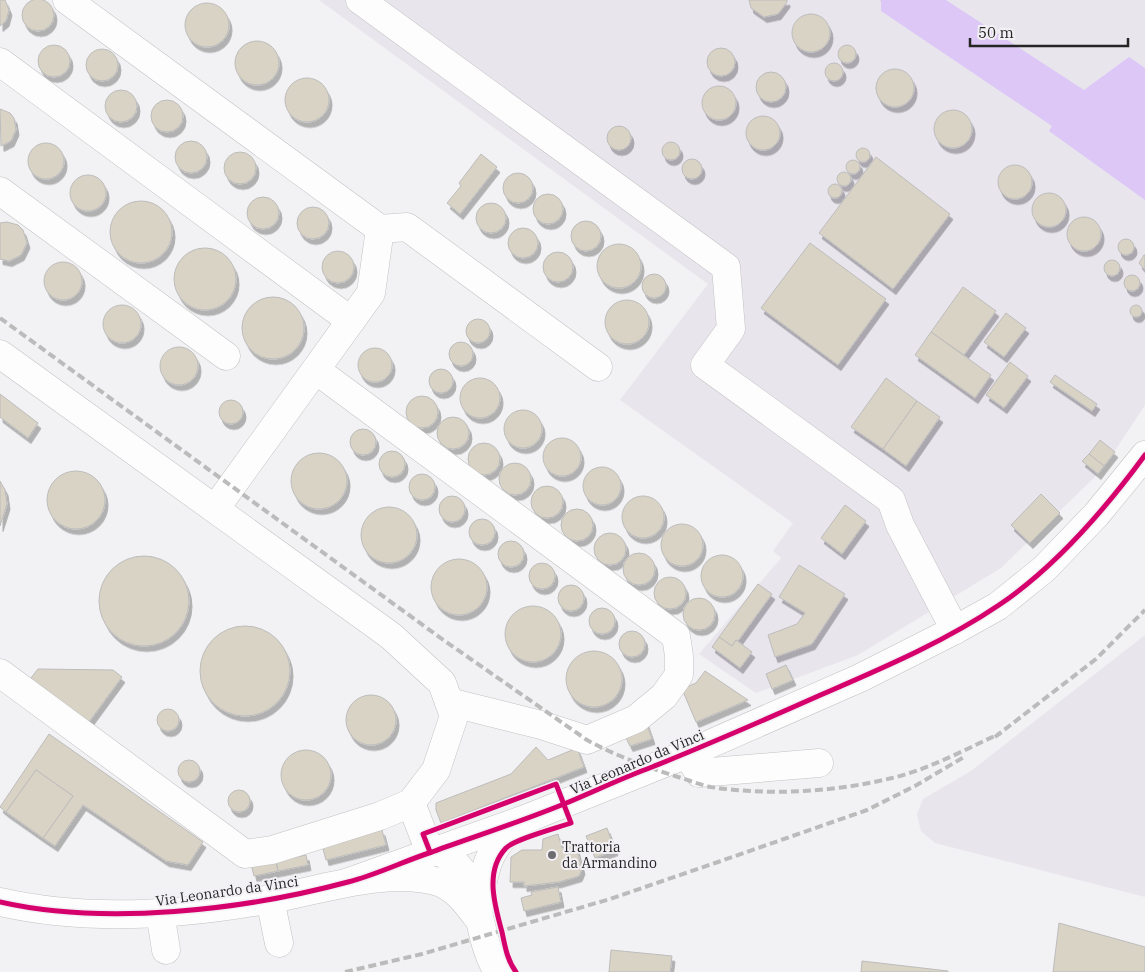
<svg xmlns="http://www.w3.org/2000/svg" width="1145" height="972" font-family="'IBM Plex Serif',serif">
<defs>
<filter id="shadow"><feDropShadow dx="3" dy="5.5" stdDeviation="0" flood-color="#0004"/></filter>
</defs>
<rect width="100%" height="100%" fill="#f2f1f3"/>
<g fill="#e8e5ed">
<path d="M319 0H1145V405L1102 470 1001 568 858 655 756 693 699 654 781 558 773 551 793 523 620 400 708 284Z"/>
<path d="M1145 635V897L935 843 921 831 917 814 923 799 971 771Z"/>
</g>
<path fill="#dcc7f7" d="M879 0H946L1084 90 1129 57 1145 68V200L1049 131 1052 126 881 11V1Z"/>
<g fill="#d8d3c5" stroke="#bdbcbc" filter="url(#shadow)">
<circle cx="38" cy="15" r="16"/>
<path d="M0 0H5L9 10 6 21 0 26Z"/>
<path d="M749 0H787V2L778 14 764 17 751 8Z"/>
<circle cx="207" cy="25" r="22"/>
<circle cx="811" cy="33" r="19"/>
<circle cx="257" cy="63" r="22"/>
<circle cx="847" cy="54" r="9"/>
<circle cx="54" cy="61" r="16"/>
<circle cx="721" cy="62" r="14"/>
<circle cx="102" cy="65" r="16"/>
<circle cx="834" cy="72" r="9"/>
<circle cx="895" cy="88" r="19"/>
<circle cx="771" cy="87" r="15"/>
<circle cx="307" cy="100" r="22"/>
<circle cx="719" cy="103" r="17"/>
<circle cx="121" cy="106" r="16"/>
<circle cx="167" cy="116" r="16"/>
<path d="M0 109 10 113 14 118 16 130 11 141 1 146Z"/>
<circle cx="953" cy="129" r="19"/>
<circle cx="763" cy="133" r="17"/>
<circle cx="619" cy="138" r="12"/>
<circle cx="191" cy="157" r="16"/>
<circle cx="671" cy="151" r="9"/>
<circle cx="46" cy="161" r="18"/>
<circle cx="863" cy="155" r="7"/>
<circle cx="240" cy="168" r="16"/>
<path d="M481 154 497 167 460 214 447 203 461 186 459 183Z"/>
<path d="M876 157 950 214 893 289 819 233Z"/>
<circle cx="692" cy="169" r="10"/>
<circle cx="853" cy="167" r="7"/>
<circle cx="1015" cy="182" r="17"/>
<circle cx="844" cy="179" r="7"/>
<circle cx="518" cy="188" r="15"/>
<circle cx="88" cy="193" r="18"/>
<circle cx="835" cy="191" r="7"/>
<circle cx="1049" cy="210" r="17"/>
<circle cx="548" cy="209" r="15"/>
<circle cx="263" cy="213" r="16"/>
<circle cx="141" cy="232" r="31"/>
<circle cx="491" cy="218" r="15"/>
<circle cx="313" cy="223" r="16"/>
<circle cx="1084" cy="234" r="17"/>
<circle cx="586" cy="236" r="15"/>
<path d="M7 222 18 225 23 230 27 243 21 255 9 261 0 259V223Z"/>
<circle cx="523" cy="243" r="15"/>
<circle cx="1126" cy="247" r="8"/>
<path d="M810 243 886 299 838 365 761 308Z"/>
<circle cx="619" cy="266" r="22"/>
<circle cx="205" cy="279" r="31"/>
<circle cx="338" cy="267" r="16"/>
<circle cx="558" cy="267" r="15"/>
<path d="M1144 255H1145V270L1139 263Z"/>
<circle cx="1112" cy="268" r="8"/>
<circle cx="63" cy="281" r="19"/>
<circle cx="654" cy="286" r="12"/>
<circle cx="1132" cy="283" r="8"/>
<path d="M963 287 996 311 964 355 931 332Z"/>
<circle cx="273" cy="328" r="31"/>
<circle cx="627" cy="322" r="22"/>
<circle cx="122" cy="324" r="19"/>
<circle cx="1136" cy="311" r="6"/>
<path d="M1006 313 1026 328 1004 357 984 342Z"/>
<circle cx="478" cy="331" r="12"/>
<path d="M931 332 991 375 975 398 915 355Z"/>
<circle cx="461" cy="354" r="12"/>
<circle cx="179" cy="366" r="19"/>
<circle cx="375" cy="365" r="17"/>
<path d="M1010 362 1028 376 1004 408 986 395Z"/>
<circle cx="441" cy="381" r="12"/>
<path d="M1055 375 1097 404 1092 411 1050 382Z"/>
<circle cx="480" cy="398" r="20"/>
<path d="M886 378 917 401 883 449 851 427Z"/>
<path d="M0 394 38 423 28 438 0 417Z"/>
<circle cx="422" cy="412" r="16"/>
<circle cx="231" cy="412" r="12"/>
<path d="M917 401 940 417 906 466 883 449Z"/>
<circle cx="523" cy="429" r="19"/>
<circle cx="453" cy="433" r="16"/>
<circle cx="363" cy="442" r="13"/>
<circle cx="562" cy="457" r="19"/>
<path d="M1100 440 1115 452 1104 466 1089 454Z"/>
<circle cx="484" cy="459" r="16"/>
<circle cx="392" cy="464" r="13"/>
<circle cx="319" cy="481" r="28"/>
<path d="M1089 454 1104 466 1098 474 1082 461Z"/>
<circle cx="515" cy="479" r="16"/>
<circle cx="602" cy="486" r="19"/>
<circle cx="76" cy="500" r="29"/>
<circle cx="422" cy="487" r="13"/>
<path d="M0 481 5 490 7 504 0 526Z"/>
<circle cx="547" cy="502" r="16"/>
<path d="M1041 494 1060 513 1030 543 1011 525Z"/>
<circle cx="643" cy="517" r="21"/>
<circle cx="452" cy="509" r="13"/>
<path d="M845 505 866 521 842 554 821 538Z"/>
<circle cx="389" cy="535" r="28"/>
<circle cx="577" cy="525" r="16"/>
<circle cx="482" cy="532" r="13"/>
<circle cx="682" cy="545" r="21"/>
<circle cx="610" cy="549" r="16"/>
<circle cx="511" cy="554" r="13"/>
<circle cx="639" cy="569" r="16"/>
<circle cx="722" cy="576" r="21"/>
<circle cx="144" cy="601" r="45"/>
<circle cx="459" cy="587" r="28"/>
<circle cx="542" cy="576" r="13"/>
<path d="M799 565 845 594 812 644 775 657 768 635 797 624 805 613 779 597Z"/>
<circle cx="670" cy="593" r="16"/>
<path d="M758 584 772 594 738 641 736 640 732 646 719 637Z"/>
<circle cx="571" cy="598" r="13"/>
<circle cx="699" cy="614" r="16"/>
<circle cx="533" cy="634" r="28"/>
<circle cx="602" cy="621" r="13"/>
<circle cx="245" cy="671" r="45"/>
<circle cx="632" cy="644" r="13"/>
<path d="M719 637 732 646 736 640 752 652 740 668 712 647Z"/>
<circle cx="594" cy="679" r="28"/>
<path d="M786 665 793 680 772 689 766 674Z"/>
<path d="M38 669 113 670 122 677 86 726 27 683Z"/>
<path d="M705 671 748 700 696 722 682 689 696 683Z"/>
<circle cx="371" cy="720" r="25"/>
<circle cx="168" cy="720" r="11"/>
<path d="M645 719 652 739 630 746 625 736Z"/>
<path d="M49 734 203 842 188 865 166 861 83 805 55 846 43 838 73 796 36 770 6 812 0 807Z"/>
<path d="M536 747 548 760 577 748 584 767 441 823 436 810V803L511 774Z"/>
<circle cx="306" cy="775" r="25"/>
<circle cx="189" cy="771" r="11"/>
<path d="M36 770 73 796 43 838 6 812Z"/>
<circle cx="239" cy="801" r="11"/>
<path d="M607 828 615 850 595 858 586 836Z"/>
<path d="M382 830 386 845 326 860 322 845Z"/>
<path d="M558 834 562 848 575 843 582 869 579 876 559 882 524 886V882H510L511 857 522 850H542L543 839Z"/>
<path d="M306 855 308 865 278 871 276 861Z"/>
<path d="M275 858 278 871 254 876 251 864Z"/>
<path d="M558 887 561 902 524 911 521 898 532 895 531 892Z"/>
<path d="M1059 923 1145 947V972H1053Z"/>
<path d="M611 950 672 956 670 972H609Z"/>
<path d="M862 961 948 971V972H861Z"/>
</g>
<g fill="none" stroke-linecap="round" stroke-linejoin="round">
<g stroke="#c3c2c4" stroke-width="29">
<g id="minor">
<path d="M67 0 380 229 371 293 215 509"/>
<path d="M360 0 726 267 731 329 705 365 891 500 900 525 955 630"/>
<path d="M0 62 351 321"/>
<path d="M0 191 226 356"/>
<path d="M380 229 407 227 598 367"/>
<path d="M0 354 391 636 442 683 454 716 436 770 411 803 380 816 272 850 245 854 0 673"/>
<path d="M316 370 676 636 679 656V675L664 696 636 719 587 740 541 725 449 702"/>
<path d="M687 754 699 773 819 763"/>
<path d="M411 803 430 852"/>
<path d="M439 849C447 857 458 864 464 874 482 904 479 942 498 972"/>
<path d="M349 882 528 818 687 754 860 678 955 630 998 606 1044 569 1096 515 1145 455"/>
<path d="M270 899 279 943"/>
<path d="M0 902C87 922 184 915 271 899 321 890 385 868 435 881 454 886 466 902 477 917"/>
<path d="M479 908C483 874 487 846 517 826"/>
<path d="M160 912 166 950"/>
</g>
</g>
<use href="#minor" stroke="#fdfdfd" stroke-width="28"/>
<g stroke="#bbb" stroke-width="4" stroke-dasharray="8 4" stroke-linecap="butt">
<path d="M0 318 442 639 587 740C616 756 647 767 678 777 689 780 700 785 711 787 769 796 835 792 892 778 930 769 966 749 1001 733"/>
<path d="M995 737 1096 659 1145 610"/>
<path d="M345 972 422 954 610 899 718 862 867 810 915 786 964 757"/>
</g>
<g stroke="#f2f0f4" stroke-width="8">
<g id="cycleway">
<path d="M430 852 423 834 556 784 571 823C557 828 515 839 506 848 484 871 495 906 502 932 505 946 507 960 516 972"/>
<path d="M0 902C105 926 244 910 348 882 376 875 404 861 432 852 476 836 520 822 564 804 593 792 622 778 652 767 707 745 762 721 816 697 878 670 943 643 999 605 1054 568 1106 508 1145 455"/>
</g>
</g>
<use href="#cycleway" stroke="#d6006c" stroke-width="5"/>
</g>
<circle fill="#6d6c6e" stroke="#f2f0f4" stroke-width="2" cx="552" cy="855" r="5"/>
<g text-anchor="middle" dominant-baseline="central" stroke-width="4" stroke-linejoin="round" paint-order="stroke">
<g font-size="14" fill="#252526" stroke="#f2f0f4">
<text transform="translate(637 762) rotate(-23)">Via Leonardo da Vinci</text>
<text transform="translate(227 891) rotate(-8)">Via Leonardo da Vinci</text>
</g>
<g font-size="14" fill="#252526" stroke="#f2f0f4" text-anchor="start">
<text x="562" y="847">Trattoria<tspan x="562" dy="16">da Armandino</tspan></text>
</g>
</g>
<path d="M970 38v8h158v-8" fill="none" stroke="#252526" stroke-width="2.5"/>
<text x="978" y="38" font-size="15" fill="#252526" stroke="#f2f0f4" stroke-width="4" paint-order="stroke">50 m</text>
</svg>
